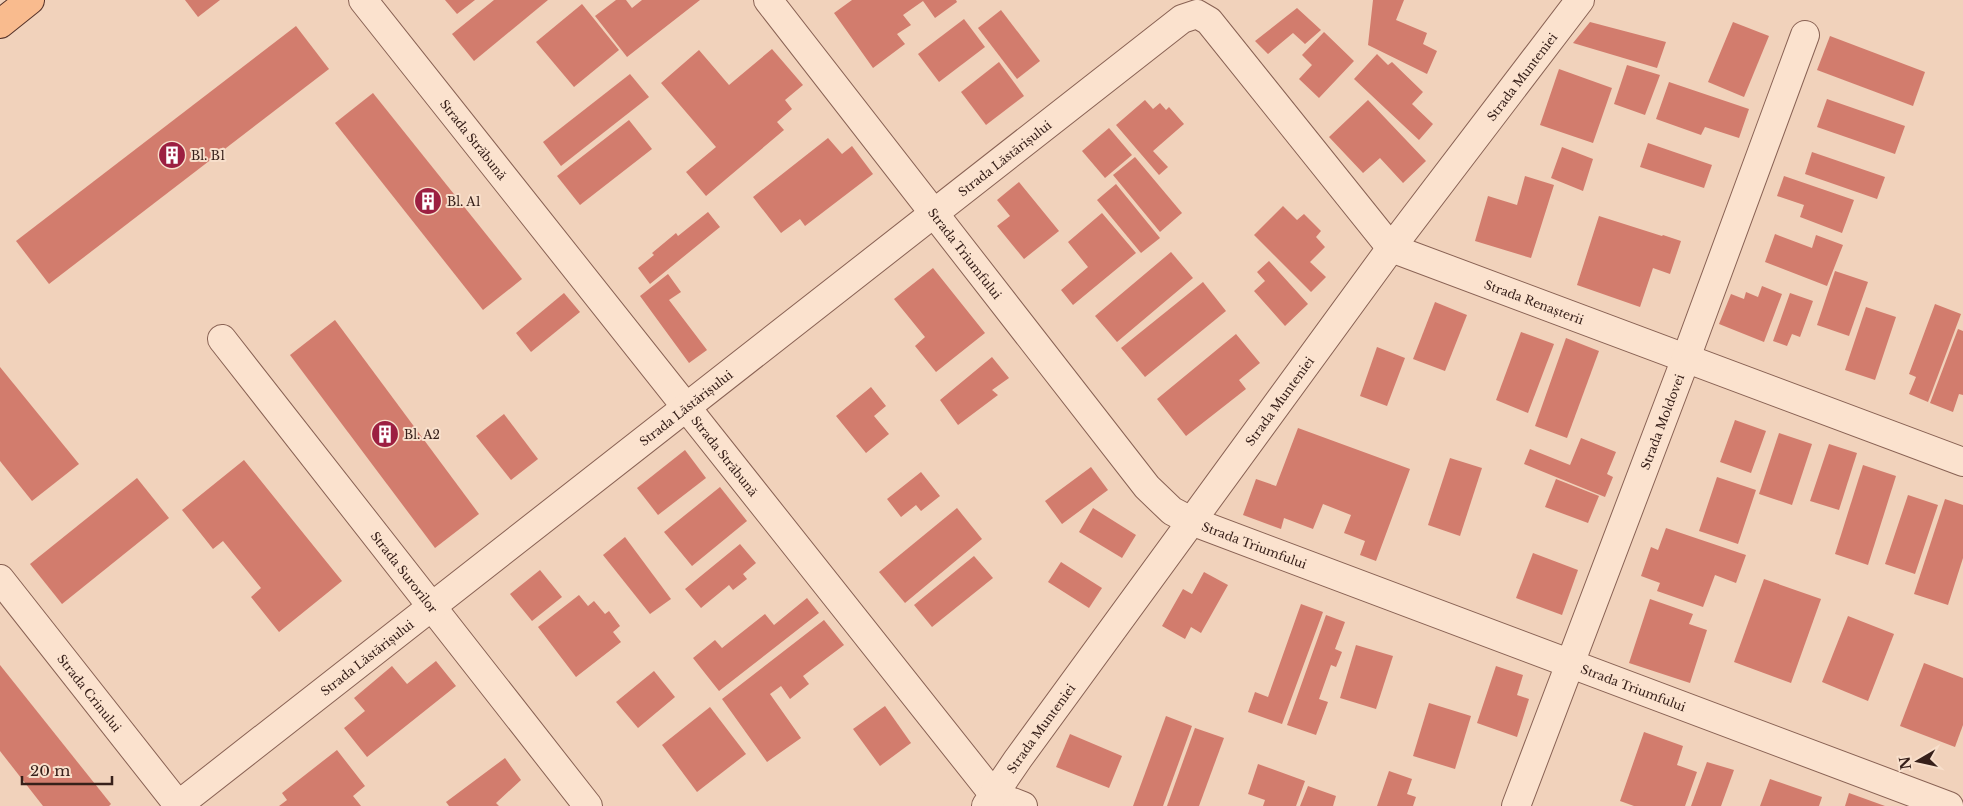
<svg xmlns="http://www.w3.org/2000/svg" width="1963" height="806" font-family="'Libre Baskerville',serif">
<rect width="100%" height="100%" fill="#f1d2bb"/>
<g fill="#d27c6d">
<path d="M185 0H220L198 17Z"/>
<path d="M445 0H475L457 14Z"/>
<path d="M494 0H548L474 61 452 34Z"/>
<path d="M616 0H626L632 8 642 0H700L627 57 595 16Z"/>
<path d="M852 0H956L957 2 935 18 923 1 903 15 911 25 897 34 905 44 873 68 834 13Z"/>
<path d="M1373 0H1404L1396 20 1427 33 1423 44 1437 51 1427 74 1368 45Z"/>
<path d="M582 4 619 50 574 87 536 42Z"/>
<path d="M1297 8 1321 30 1305 44 1293 33 1268 54 1255 41Z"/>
<path d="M1001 10 1040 61 1017 79 978 28Z"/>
<path d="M964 19 985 47 939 82 918 54Z"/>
<path d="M1590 22 1666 42 1657 68 1573 43Z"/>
<path d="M1733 22 1769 36 1744 97 1708 82Z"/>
<path d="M296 26 329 69 49 284 16 241Z"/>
<path d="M1324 32 1354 61 1319 98 1299 79 1312 65 1302 55Z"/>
<path d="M1830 36 1925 72 1913 106 1817 70Z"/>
<path d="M772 49 803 85 785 100 792 109 777 122 784 130 706 196 686 172 716 147 661 83 699 50 729 85Z"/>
<path d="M1377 54 1388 65 1392 62 1423 92 1412 104 1433 124 1419 140 1354 79Z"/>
<path d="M999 62 1024 96 986 125 961 92Z"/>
<path d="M1627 65 1660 75 1645 115 1614 104Z"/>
<path d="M1559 69 1612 88 1593 143 1540 125Z"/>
<path d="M630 74 649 97 561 166 543 142Z"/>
<path d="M1669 82 1749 109 1739 138 1705 127 1701 135 1656 119Z"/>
<path d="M373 93 522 279 483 310 335 123Z"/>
<path d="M1827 99 1905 126 1895 154 1817 127Z"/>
<path d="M1145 100 1153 109 1160 103 1166 110 1169 107 1184 124 1153 151 1168 167 1159 175 1116 125Z"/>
<path d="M1368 100 1426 161 1403 183 1380 158 1363 173 1329 137Z"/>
<path d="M629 120 652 149 580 205 557 176Z"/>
<path d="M1109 128 1132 155 1105 178 1082 151Z"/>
<path d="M828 138 842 154 852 146 873 174 805 226 800 219 781 233 753 197Z"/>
<path d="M1648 143 1712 165 1704 188 1640 167Z"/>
<path d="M1562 147 1593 159 1583 191 1551 178Z"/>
<path d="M1812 152 1885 177 1877 199 1805 174Z"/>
<path d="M1135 157 1182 213 1160 232 1113 175Z"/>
<path d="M1525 176 1554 185 1531 258 1475 241 1488 196 1517 205Z"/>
<path d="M1784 176 1854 200 1842 233 1800 217 1804 205 1777 196Z"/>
<path d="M1019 182 1059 231 1024 259 997 226 1010 216 997 200Z"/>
<path d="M1116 184 1160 238 1141 253 1097 200Z"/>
<path d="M1283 206 1297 220 1304 214 1321 231 1316 237 1325 247 1310 262 1326 277 1311 292 1254 235Z"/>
<path d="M708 212 720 227 650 284 638 268 654 255 652 253 676 233 678 236Z"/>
<path d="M1102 213 1136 253 1073 305 1061 290 1088 267 1068 242Z"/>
<path d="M1599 216 1662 236 1663 235 1681 241 1670 274 1653 268 1640 307 1577 285Z"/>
<path d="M1775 234 1812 248 1816 235 1843 245 1827 286 1765 262Z"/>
<path d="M1171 252 1193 278 1117 342 1095 316Z"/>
<path d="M1269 261 1308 304 1285 326 1254 291 1265 281 1257 272Z"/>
<path d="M933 268 985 333 936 372 915 346 925 337 894 299Z"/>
<path d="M1835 271 1868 282 1849 336 1817 325Z"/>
<path d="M668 274 681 292 669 300 707 350 689 363 640 296Z"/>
<path d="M1203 282 1226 311 1145 377 1121 348Z"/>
<path d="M1762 286 1782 294 1764 342 1719 324 1731 294 1744 299 1746 292 1758 297Z"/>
<path d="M564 293 580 312 531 352 516 333Z"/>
<path d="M1790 293 1813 301 1800 337 1792 334 1787 346 1773 341Z"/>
<path d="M1435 302 1467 315 1445 371 1413 359Z"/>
<path d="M1935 304 1961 314 1928 402 1909 394 1916 377 1909 374Z"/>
<path d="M1866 307 1896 317 1875 380 1845 370Z"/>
<path d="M335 320 479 514 435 548 290 355Z"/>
<path d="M1958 329 1963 331V395L1959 394 1953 412 1930 403Z"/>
<path d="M1521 332 1554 344 1528 413 1496 400Z"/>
<path d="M1236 334 1260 363 1239 380 1246 389 1186 436 1157 399Z"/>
<path d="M1566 338 1599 351 1567 438 1535 426Z"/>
<path d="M1377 347 1405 358 1387 406 1360 396Z"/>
<path d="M992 357 1009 378 992 390 998 395 958 425 940 400Z"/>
<path d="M0 367 79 464 32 501 0 461Z"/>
<path d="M871 387 886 406 874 416 889 434 866 453 836 416Z"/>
<path d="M504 414 538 459 511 480 476 436Z"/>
<path d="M1735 420 1766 431 1751 473 1720 462Z"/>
<path d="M1298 428 1410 469 1376 561 1360 555 1365 541 1344 533 1351 515 1323 504 1313 529 1284 518 1281 529 1243 515 1256 479 1276 486Z"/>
<path d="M1779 433 1812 444 1792 505 1759 494Z"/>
<path d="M1581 438 1616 452 1607 474 1613 477 1605 497 1524 464 1530 449 1570 465Z"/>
<path d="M1829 444 1857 453 1839 510 1810 501Z"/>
<path d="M685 450 706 478 658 515 637 488Z"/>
<path d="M1450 458 1482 468 1460 536 1428 525Z"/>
<path d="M244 460 342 581 279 632 251 597 261 588 223 541 213 549 182 510Z"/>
<path d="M1863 465 1896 476 1868 565 1835 554Z"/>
<path d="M1091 467 1108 490 1062 524 1045 501Z"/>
<path d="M921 472 940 496 921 511 916 505 901 517 887 499Z"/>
<path d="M1717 477 1756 490 1738 544 1699 531Z"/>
<path d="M137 478 169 518 62 604 30 564Z"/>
<path d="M1556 479 1599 496 1588 523 1545 507Z"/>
<path d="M720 487 747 521 692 566 664 532Z"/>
<path d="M1908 495 1938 505 1915 574 1885 564Z"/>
<path d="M1945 499 1963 505V558L1948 605 1914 594Z"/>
<path d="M957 508 982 539 905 603 879 572Z"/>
<path d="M1093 508 1136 535 1122 558 1079 532Z"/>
<path d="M1666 528 1746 555 1736 583 1715 575 1703 607 1657 591 1660 583 1641 576 1651 547 1658 550Z"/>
<path d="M625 537 671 599 650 614 603 555Z"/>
<path d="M740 544 756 563 743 574 747 579 733 590 729 585 701 608 685 589Z"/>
<path d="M1533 553 1578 570 1562 615 1516 598Z"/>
<path d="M974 556 993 578 932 627 914 605Z"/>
<path d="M1061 562 1102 588 1089 608 1048 582Z"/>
<path d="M540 570 562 597 532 621 510 594Z"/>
<path d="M1204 572 1228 585 1201 633 1191 627 1185 639 1162 626 1183 589 1192 594Z"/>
<path d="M1764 579 1821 599 1791 683 1734 662Z"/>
<path d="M579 595 588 606 594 601 605 614 609 611 620 626 613 632 621 642 576 677 538 627Z"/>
<path d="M807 598 819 613 719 691 693 658 715 640 722 648 765 614 774 625Z"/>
<path d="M1650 599 1693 614 1689 624 1707 630 1690 683 1629 663Z"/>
<path d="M1301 604 1323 612 1282 724 1248 712 1255 692 1268 697Z"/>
<path d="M1326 615 1345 622 1335 649 1342 652 1336 667 1331 665 1319 699 1328 702 1316 735 1287 725Z"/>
<path d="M1848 616 1894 634 1868 701 1822 682Z"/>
<path d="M824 620 844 645 803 676 809 684 790 699 781 686 770 694 801 738 767 762 722 699Z"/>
<path d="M1356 645 1393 656 1376 709 1340 698Z"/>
<path d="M436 661 456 686 367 757 344 728 365 711 354 698 392 666 407 684Z"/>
<path d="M1924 663 1963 678V725L1955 747 1900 726Z"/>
<path d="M0 665 111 804 109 806H43L0 751Z"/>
<path d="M1496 666 1523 675 1517 695 1529 699 1517 737 1477 723Z"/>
<path d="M654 671 675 697 638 728 616 702Z"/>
<path d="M1429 703 1471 716 1455 769 1413 756Z"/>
<path d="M885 706 911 743 880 766 853 729Z"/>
<path d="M710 707 746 754 697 792 662 745Z"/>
<path d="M1166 716 1192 726 1163 806H1133Z"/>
<path d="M1195 728 1224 738 1199 806H1167Z"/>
<path d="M1644 732 1683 746 1677 765 1697 772 1685 806H1634L1620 801Z"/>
<path d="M1070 734 1122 756 1109 788 1056 767Z"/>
<path d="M337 750 365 786 353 796 361 806H279L287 800 282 793Z"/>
<path d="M505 758 521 780 496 803 499 806H449L446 802Z"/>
<path d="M1707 762 1734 770 1721 806H1691Z"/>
<path d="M1258 764 1305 781 1296 806H1263L1265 800 1248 794Z"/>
<path d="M1389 771 1412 779 1407 794 1416 797 1413 806H1377Z"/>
<path d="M1770 779 1822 797 1819 806H1760Z"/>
<path d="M1308 786 1336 796 1333 806H1300Z"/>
<path d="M1849 793 1885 806H1845Z"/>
</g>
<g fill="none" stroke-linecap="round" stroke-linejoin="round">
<g stroke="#896254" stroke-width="30">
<g id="street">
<path id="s1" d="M363 0 994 795 1023 806"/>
<path id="s2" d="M768 0 1147 487 1172 511 1191 521 1949 806"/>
<path id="s3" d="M222 339 588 806"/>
<path id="s4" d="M0 579 179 806"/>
<path id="s5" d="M177 806 1182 19 1197 14 1209 21 1391 248 1963 462"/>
<path id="s6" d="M986 806 1018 759 1391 248 1580 0"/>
<path id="s7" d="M1516 806 1686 358 1805 35"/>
</g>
</g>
<g stroke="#563229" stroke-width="30">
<path id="primary" d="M0 24 30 0"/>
</g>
<use href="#street" stroke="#fbe2ce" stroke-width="28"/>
<use href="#primary" stroke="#f9bb8e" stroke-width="28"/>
</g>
<defs>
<g id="building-disc" transform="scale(1.4375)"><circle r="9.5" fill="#9c1f41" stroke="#f8dfcb"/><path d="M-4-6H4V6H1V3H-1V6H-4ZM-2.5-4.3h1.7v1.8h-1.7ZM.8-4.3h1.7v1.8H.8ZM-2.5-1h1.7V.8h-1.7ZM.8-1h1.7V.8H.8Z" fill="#fff"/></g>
</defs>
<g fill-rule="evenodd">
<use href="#building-disc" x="172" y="155"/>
<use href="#building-disc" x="428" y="201"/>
<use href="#building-disc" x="385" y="434"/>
</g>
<g text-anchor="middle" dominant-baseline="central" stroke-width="4" stroke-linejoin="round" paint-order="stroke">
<g font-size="12" fill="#37201a" stroke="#f8dfcb">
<text stroke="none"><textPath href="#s6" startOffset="905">Strada Munteniei</textPath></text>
<text stroke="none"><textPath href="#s1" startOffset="178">Strada Străbună</textPath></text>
<text stroke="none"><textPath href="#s5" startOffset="1051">Strada Lăstărișului</textPath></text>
<text stroke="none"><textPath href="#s2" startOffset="321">Strada Triumfului</textPath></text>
<text stroke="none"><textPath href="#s5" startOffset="1750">Strada Renașterii</textPath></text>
<text stroke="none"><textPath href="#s6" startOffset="500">Strada Munteniei</textPath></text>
<text stroke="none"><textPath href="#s5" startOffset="646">Strada Lăstărișului</textPath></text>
<text stroke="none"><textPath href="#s7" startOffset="411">Strada Moldovei</textPath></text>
<text stroke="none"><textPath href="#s1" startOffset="582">Strada Străbună</textPath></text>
<text stroke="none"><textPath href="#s2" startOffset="741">Strada Triumfului</textPath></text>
<text stroke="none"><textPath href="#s3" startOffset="296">Strada Surorilor</textPath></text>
<text stroke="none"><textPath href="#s5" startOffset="241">Strada Lăstărișului</textPath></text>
<text stroke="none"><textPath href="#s2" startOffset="1146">Strada Triumfului</textPath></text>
<text stroke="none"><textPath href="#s4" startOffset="145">Strada Crinului</textPath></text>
<text stroke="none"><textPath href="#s6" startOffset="95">Strada Munteniei</textPath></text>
</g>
<g font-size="12" fill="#37201a" stroke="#f8dfcb" text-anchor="start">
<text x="191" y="155">Bl. B1</text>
<text x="447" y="201">Bl. A1</text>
<text x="404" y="434">Bl. A2</text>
</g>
</g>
<g transform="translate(1918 761) rotate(261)" stroke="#f8dfcb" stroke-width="4" paint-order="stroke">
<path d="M0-4L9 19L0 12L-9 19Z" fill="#37201a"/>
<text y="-8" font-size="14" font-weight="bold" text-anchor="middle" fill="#37201a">N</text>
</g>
<path d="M22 776v8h90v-8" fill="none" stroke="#37201a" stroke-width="2.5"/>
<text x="30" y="776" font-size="15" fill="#37201a" stroke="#f8dfcb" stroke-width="4" paint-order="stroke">20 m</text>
</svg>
